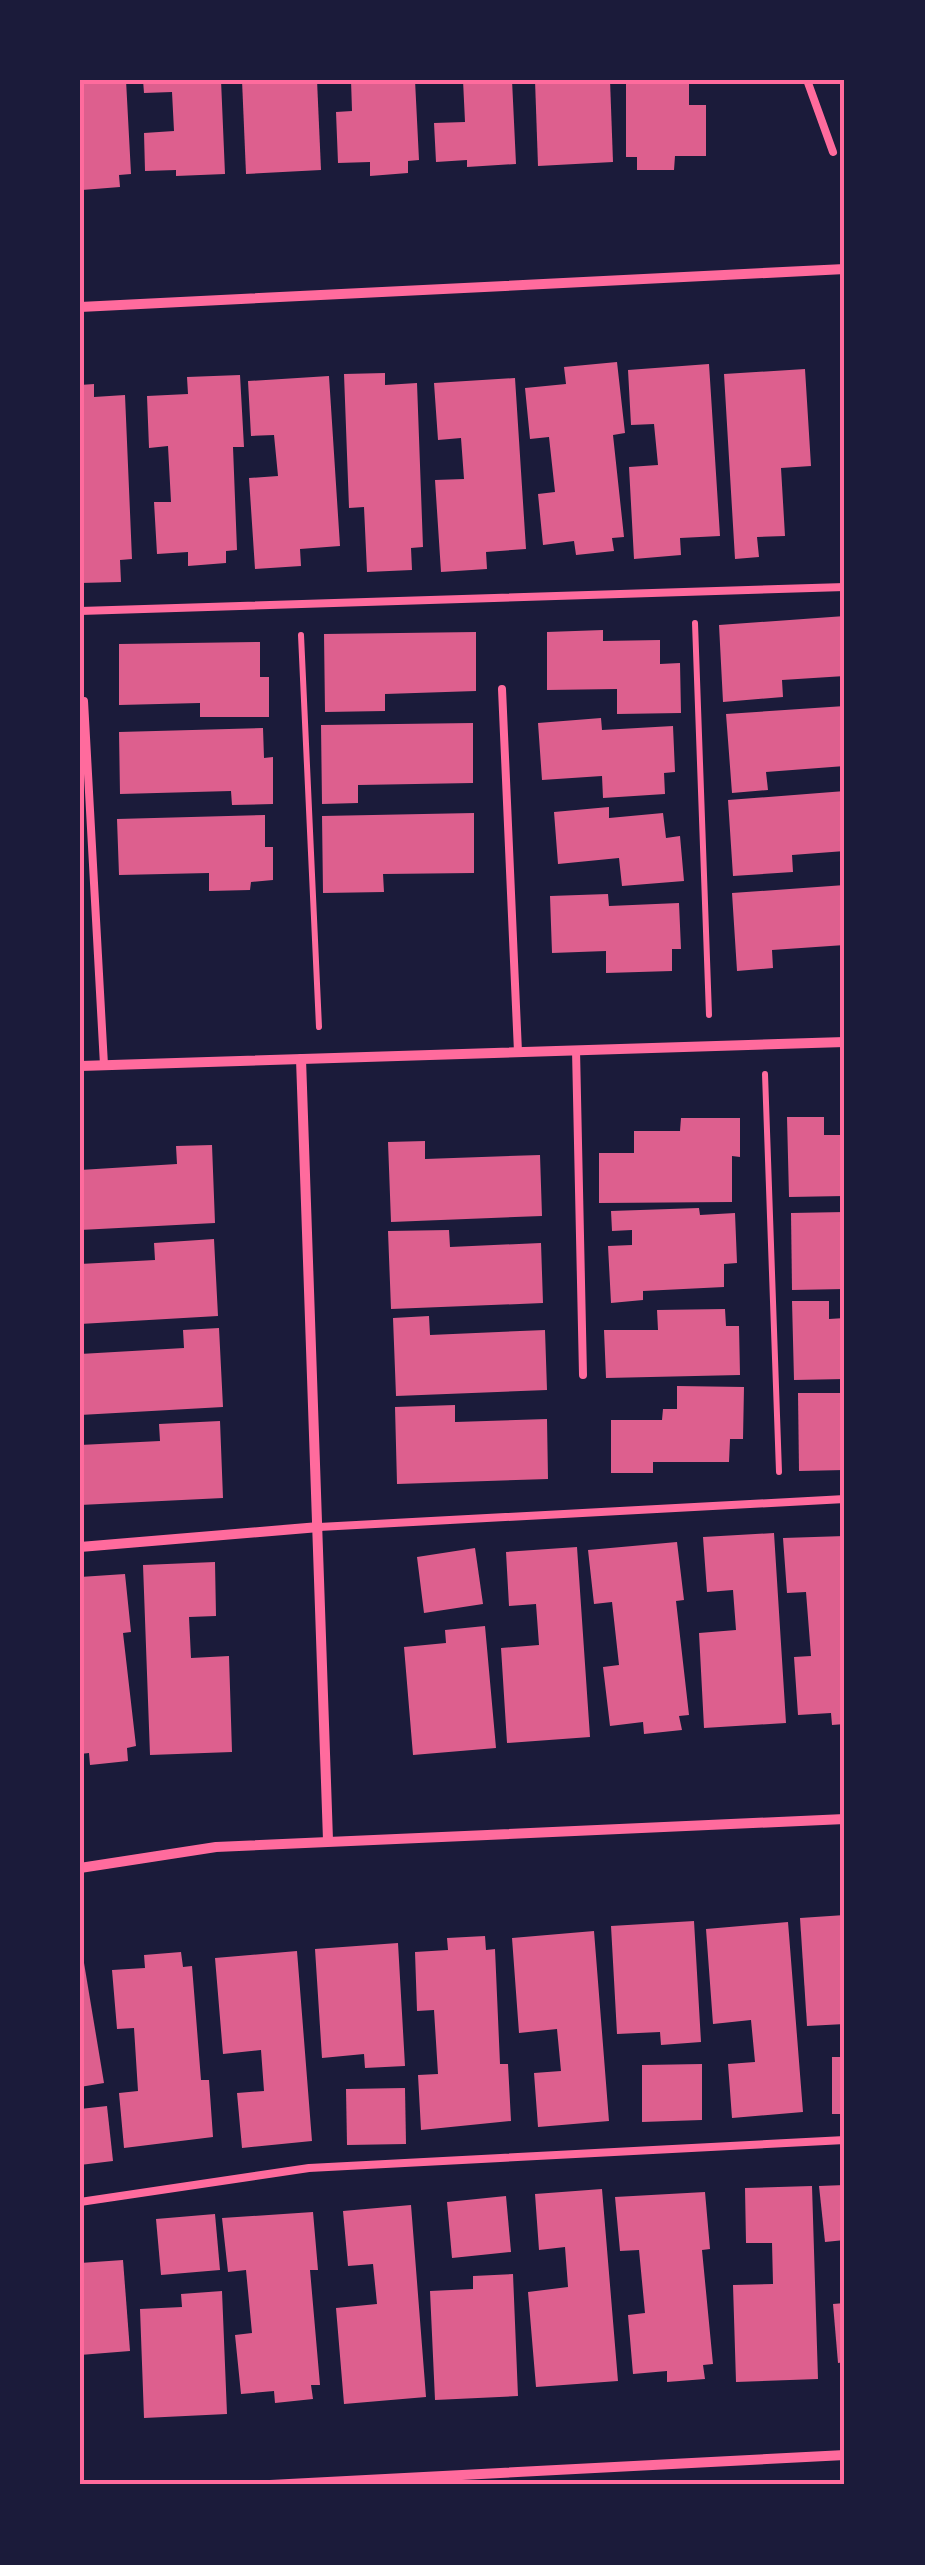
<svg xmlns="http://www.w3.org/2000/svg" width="925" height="2565" font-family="'Source Sans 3',sans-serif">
<rect width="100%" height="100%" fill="#1b1b3a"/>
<g fill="#dd5f8e">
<path d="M80 80H126L131 174 119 175 120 187 82 190Z"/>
<path d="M143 80H221L225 174 176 176V170L145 171 144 133 174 131 172 92 144 93Z"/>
<path d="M242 80H317L321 170 246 174Z"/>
<path d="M351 80H415L419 160 408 161V173L370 176V162L338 163 336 112 352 111Z"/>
<path d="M463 80H512L516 164 467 167V160L436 162 434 123 465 122Z"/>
<path d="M535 80H610L613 162 538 166Z"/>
<path d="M626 80H689V105H706V156H675L674 170H637V157H626Z"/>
<path d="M617 362 625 433 613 435 624 537 612 538 614 551 576 555 574 541 543 545 538 494 555 492 549 437 530 439 525 388 566 384 564 367Z"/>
<path d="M709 364 720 536 680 538 681 555 634 559 629 467 658 465 654 424 631 425 628 370Z"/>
<path d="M805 369 811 466 781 468 785 536 757 537 759 557 735 559 724 374Z"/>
<path d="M385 373V385L417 383 423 547 411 548 412 570 367 572 364 507 349 508 344 374Z"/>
<path d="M240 375 244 447H233L237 550 226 551V563L188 566V552L157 554 154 502H171L168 446 149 448 147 396 188 394 187 377Z"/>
<path d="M329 376 340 546 300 549 301 566 255 569 249 478 278 476 274 435 251 436 248 381Z"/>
<path d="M515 378 526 549 486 552 487 569 441 572 435 480 464 479 461 438 438 440 434 383Z"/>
<path d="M94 384V397L125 395 132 559 120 560 121 582 80 583V385Z"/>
<path d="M845 616V676L782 680 783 697 723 702 719 625Z"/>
<path d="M603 630V641L660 640V664L680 663 681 713 617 714V689L547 690V632Z"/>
<path d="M476 632V691L385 694V711L325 712 324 634Z"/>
<path d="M260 642V677H269V717H200V703L119 705V644Z"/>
<path d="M845 706V766L766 772 768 790 732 793 726 714Z"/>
<path d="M601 718 602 730 673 726 675 772 664 773 665 794 603 798 602 776 542 780 538 723Z"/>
<path d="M473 723V783L358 785V803L322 804 321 725Z"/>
<path d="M263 728 264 758 273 757V804L232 805 231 791 120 794 119 732Z"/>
<path d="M845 791V851L792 855 793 872 733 876 728 800Z"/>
<path d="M609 807V818L663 813 666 838 680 836 684 881 622 886 619 858 558 864 554 812Z"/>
<path d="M474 813V873L383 874 384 892 323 893 322 816Z"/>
<path d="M265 815V847H273V880L251 882 250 890 209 891V873L119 875 117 819Z"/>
<path d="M845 885V945L772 950 773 968 737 971 732 893Z"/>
<path d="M608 894 609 906 679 903 681 949H672V971L606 973V951L552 953 550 896Z"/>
<path d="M787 1117H824V1135H845V1196L789 1197Z"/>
<path d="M681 1118H740V1157L732 1156V1202L599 1203V1153H634V1131H680Z"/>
<path d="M425 1141V1159L540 1155 542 1216 391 1222 388 1142Z"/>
<path d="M212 1145 215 1223 80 1230V1170L177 1164 176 1146Z"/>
<path d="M699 1208 700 1215 735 1213 737 1263 724 1264V1287L643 1291V1300L611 1303 608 1246 632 1245V1230L612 1231 611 1211Z"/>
<path d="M845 1212V1289L792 1290 791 1213Z"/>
<path d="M449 1230 450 1247 541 1243 543 1303 391 1309 388 1231Z"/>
<path d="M214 1239 218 1316 80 1324V1264L155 1260 154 1243Z"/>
<path d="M792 1301H829V1319L845 1318V1379L794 1380Z"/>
<path d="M725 1309 726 1326H739L740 1375 606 1378 604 1330H658L657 1310Z"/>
<path d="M429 1316 430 1335 545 1330 547 1390 396 1396 393 1318Z"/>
<path d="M219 1328 223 1407 80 1415V1354L184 1348 183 1330Z"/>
<path d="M677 1386 744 1387 743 1439H730L729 1462H653V1473H611V1420H662L663 1409H677Z"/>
<path d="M798 1393H845V1470L799 1471Z"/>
<path d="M455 1405V1422L547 1419 548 1479 397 1484 395 1407Z"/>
<path d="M220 1421 223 1498 80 1505V1445L160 1441 159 1424Z"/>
<path d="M774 1533 786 1723 704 1728 699 1633 736 1630 733 1590 707 1592 703 1537Z"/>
<path d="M845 1536V1724L832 1725 831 1713 798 1715 794 1657 811 1656 806 1592 787 1593 783 1538Z"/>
<path d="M677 1542 684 1600 676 1601 689 1715 679 1716 682 1730 644 1734 643 1722 610 1726 603 1667 619 1665 612 1602 594 1604 588 1550Z"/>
<path d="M577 1547 590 1737 507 1743 501 1648 539 1645 536 1604 509 1606 506 1552Z"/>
<path d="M475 1548 483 1604 424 1613 417 1557Z"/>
<path d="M215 1562 216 1616 189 1617 191 1658 229 1656 232 1752 150 1755 143 1565Z"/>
<path d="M125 1574 131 1632 123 1633 136 1746 127 1748 128 1761 90 1765 89 1753 80 1754V1577Z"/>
<path d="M485 1626 496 1748 413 1755 404 1647 446 1643 445 1630Z"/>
<path d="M845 1915V2024L807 2026 800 1918Z"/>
<path d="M694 1921 701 2042 661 2045 660 2032 617 2034 611 1926Z"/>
<path d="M788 1922 803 2112 732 2118 728 2064 755 2062 751 2020 713 2024 706 1929Z"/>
<path d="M594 1931 609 2121 538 2127 534 2073 561 2071 557 2029 519 2033 512 1938Z"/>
<path d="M485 1936 486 1950 495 1949 500 2064H508L511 2121 421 2130 418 2075 438 2074 434 2010 417 2011 415 1952 448 1950 447 1938Z"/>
<path d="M398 1943 405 2066 365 2068 364 2054 322 2058 315 1949Z"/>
<path d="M297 1951 312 2141 242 2148 237 2093 264 2091 261 2050 223 2054 215 1958Z"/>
<path d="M181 1952 183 1967 192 1966 201 2080H209L213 2137 124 2148 119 2093 138 2091 134 2028 117 2029 112 1970 145 1968 144 1955Z"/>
<path d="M84 1963 104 2083 80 2087V1964Z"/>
<rect x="832" y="2057" width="13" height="57"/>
<path d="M702 2064V2120L642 2122V2065Z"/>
<path d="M405 2088 406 2144 347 2145 346 2089Z"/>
<path d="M107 2106 113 2161 80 2165V2109Z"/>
<path d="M845 2185V2240L825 2242 819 2186Z"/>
<path d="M812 2186 818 2379 736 2382 733 2285 773 2284 772 2243H746L745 2188Z"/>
<path d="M602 2189 618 2381 536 2387 528 2292 568 2287 565 2247 539 2250 535 2194Z"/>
<path d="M705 2192 710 2249 702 2250 713 2364 703 2365 705 2379 667 2382V2371L633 2374 628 2315 645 2313 639 2250 620 2251 615 2197Z"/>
<path d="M506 2196 511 2252 452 2258 447 2202Z"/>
<path d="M411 2205 426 2397 344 2404 336 2308 377 2304 373 2264 348 2266 343 2211Z"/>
<path d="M313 2212 318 2270H310L320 2385H311L313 2399 275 2403 274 2391 241 2394 235 2335 252 2333 246 2270 228 2272 222 2218Z"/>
<path d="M215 2214 220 2270 161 2275 156 2219Z"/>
<path d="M123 2260 130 2351 80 2355V2263Z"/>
<path d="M513 2274 518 2396 435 2400 430 2291 473 2289V2276Z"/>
<path d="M222 2291 227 2414 144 2418 140 2309 182 2307 181 2294Z"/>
<path d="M845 2303V2362L838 2363 833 2304Z"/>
</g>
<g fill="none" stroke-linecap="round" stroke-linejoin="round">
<g stroke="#ff6b9d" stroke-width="6">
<path d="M695 623 709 1015"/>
<path d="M301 635 319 1027"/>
<path d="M765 1074 779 1472"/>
</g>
<g stroke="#ff6b9d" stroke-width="8">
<path d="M807 80 833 152"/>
<path d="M80 611 845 587"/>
<path d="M502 689 518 1052"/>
<path d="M84 701 104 1065"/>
<path d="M576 1050 583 1375"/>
<path d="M319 1527 845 1499"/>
<path d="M80 2202 309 2168 845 2140"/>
</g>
<g stroke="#ff6b9d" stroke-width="10">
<path d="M80 307 845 269"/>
<path d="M301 1059 328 1840"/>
<path d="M80 1066 845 1042"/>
<path d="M80 1547 319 1527"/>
<path d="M80 1868 216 1847 845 1819"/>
<path d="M270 2485 845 2455"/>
</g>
</g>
<rect width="925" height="2565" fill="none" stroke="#1b1b3a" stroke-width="165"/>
<rect x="82" y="82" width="760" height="2400" fill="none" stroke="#ff6b9d" stroke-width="4"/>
</svg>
